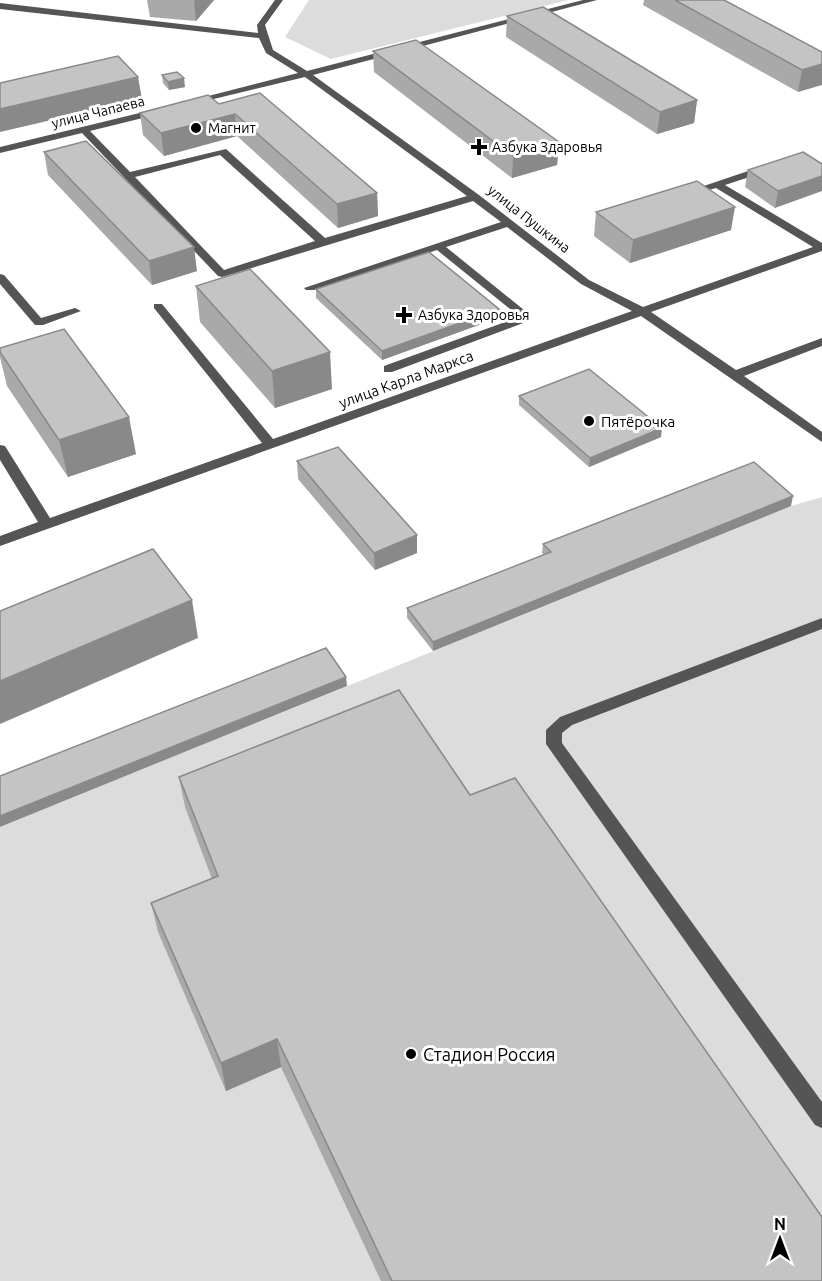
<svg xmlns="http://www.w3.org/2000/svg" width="822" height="1281" font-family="Ubuntu,sans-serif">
<rect width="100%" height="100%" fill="#fff"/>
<g fill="#dcdcdc">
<path d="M309 0H568L331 59 285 37Z"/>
<path d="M822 497V1281H0V827L791 506Z"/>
</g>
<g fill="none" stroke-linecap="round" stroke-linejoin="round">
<g fill="#555" fill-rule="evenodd">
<path d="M275 0H283L265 25 273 50 307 71 583 0H597L313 75 479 195 589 280 643 307 813 247 716 188 688 196 683 193 760 167H768V171L725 185 822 243V251L651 312 736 370 822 338V346L744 376 822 432V442L641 316 0 546V536L38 522 0 460V445L5 446 50 518 262 443 154 308V304H162L273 439 632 311 581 284 507 227 446 247 524 310 528 320 526 322 392 372H384V366L516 318 515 313 437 250 314 290H306L304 288 501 222 473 201 222 277 218 276 82 133 0 153V147L160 108 163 109V113L90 131 130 172 226 149 325 238 467 196 305 77 189 105V101L298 73 266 53 259 38 0 9V3L258 33 257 25ZM220 155 315 241 224 270 135 177Z"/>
<path d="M0 274 4 275 41 318 75 308 81 311 43 325H35L0 284Z"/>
<path d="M822 618V629L572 725 562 733V743L822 1102V1128L815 1125 546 744V730L560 717Z"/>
</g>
</g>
<g fill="#a9a9a9">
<path d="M147 0H214L196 21 150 17Z"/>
<path d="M644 0H724L822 52 798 92 643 5Z"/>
<path d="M507 16 697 100 694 123 657 134 506 37Z"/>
<path d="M373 51 559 142 557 165 512 178 374 72Z"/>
<path d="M162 75 185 87 169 90 163 83Z"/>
<path d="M219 104 377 193 378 216 338 228 237 136 164 156 143 135 140 113Z"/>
<path d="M44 152 197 271 152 285 48 175Z"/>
<path d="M822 164 775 208 745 187 748 170Z"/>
<path d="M596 212 731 230 630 263 594 236Z"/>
<path d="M196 286 332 389 275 408 200 322Z"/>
<path d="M316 289 499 309 498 318 382 360 316 298Z"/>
<path d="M0 348 136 454 68 477 7 386 0 357Z"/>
<path d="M519 396 661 437 589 467 519 405Z"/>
<path d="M297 461 417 553 375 570 298 479Z"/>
<path d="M791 506 433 651 407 618V608L544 555 542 553 543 544Z"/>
<path d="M179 777 470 795 822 1281H381L281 1067 226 1091 158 932 151 903 212 879 185 807Z"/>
</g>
<g fill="#898989">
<path d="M195 0H214L196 21 194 1Z"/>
<path d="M822 64V85L798 92 802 70Z"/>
<path d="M138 77 142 99 0 132V109Z"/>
<path d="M184 78 185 87 169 90 168 82Z"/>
<path d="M697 100 694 123 657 134 660 112Z"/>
<path d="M235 114 237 136 164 156 161 133Z"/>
<path d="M559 142 557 165 512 178 513 156Z"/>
<path d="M822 176V191L775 208 778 191Z"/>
<path d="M377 193 378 216 338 228 337 204Z"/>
<path d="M735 207 731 230 630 263 633 240Z"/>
<path d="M194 247 197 271 152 285 149 261Z"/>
<path d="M499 309 498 318 382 360V351Z"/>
<path d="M330 352 332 389 275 408 272 371Z"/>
<path d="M129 417 136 454 68 477 59 440Z"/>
<path d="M662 428 661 437 589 467 590 458Z"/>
<path d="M793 496 791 506 433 651V642Z"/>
<path d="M417 535V553L375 570 374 553Z"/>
<path d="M192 600 198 638 0 724V681Z"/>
<path d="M346 677 347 686 0 827V816Z"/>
<path d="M277 1039 281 1067 226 1091 221 1063Z"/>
</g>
<g fill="#c4c4c4" stroke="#898989" stroke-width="1.5">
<path d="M675 0H724L822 52V64L802 70Z"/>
<path d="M543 7 697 100 660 112 507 16Z"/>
<path d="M416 40 559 142 513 156 373 51Z"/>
<path d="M118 56 138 77 0 109V83Z"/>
<path d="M177 72 184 78 168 82 162 75Z"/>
<path d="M260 93 377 193 337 204 235 114 161 133 140 113 208 95 219 104Z"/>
<path d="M86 141 194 247 149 261 44 152Z"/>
<path d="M803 152 822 164V176L778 191 748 170Z"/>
<path d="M697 181 735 207 633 240 596 212Z"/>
<path d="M429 252 499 309 382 351 316 289Z"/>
<path d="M250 269 330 352 272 371 196 286Z"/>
<path d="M64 329 129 417 59 440 0 352V348Z"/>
<path d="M589 369 662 428 590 458 519 396Z"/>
<path d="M338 447 417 535 374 553 297 461Z"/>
<path d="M754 462 793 496 433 642 407 608 551 552 543 544Z"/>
<path d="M153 549 192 600 0 681V611Z"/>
<path d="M326 648 346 677 0 816V776Z"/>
<path d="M399 690 470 795 515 778 822 1217V1281H392L277 1039 221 1063 151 903 218 876 179 777Z"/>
</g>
<g fill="#000" stroke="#fff" stroke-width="2">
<circle cx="196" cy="128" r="6"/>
<path d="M476 138h6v6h6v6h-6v6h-6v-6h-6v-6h6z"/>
<path d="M401 306h6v6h6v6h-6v6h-6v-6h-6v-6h6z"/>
<circle cx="589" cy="421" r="6"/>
<circle cx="411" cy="1054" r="6"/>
</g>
<g text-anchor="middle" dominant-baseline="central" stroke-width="6" stroke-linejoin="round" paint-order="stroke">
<g font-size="14" fill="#000" stroke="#fff">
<text transform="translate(98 112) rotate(-14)">улица Чапаева</text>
<text transform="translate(529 219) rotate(38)">улица Пушкина</text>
</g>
<g font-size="14" fill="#000" stroke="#fff" text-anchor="start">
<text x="208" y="128">Магнит</text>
<text x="492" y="147">Азбука Здаровья</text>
<text x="418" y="315">Азбука Здоровья</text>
</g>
<g font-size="15" fill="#000" stroke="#fff">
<text transform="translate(406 379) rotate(-20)">улица Карла Маркса</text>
</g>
<g font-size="15" fill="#000" stroke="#fff" text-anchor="start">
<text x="601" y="421">Пятёрочка</text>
</g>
<g font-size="18" fill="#000" stroke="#fff" text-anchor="start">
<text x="423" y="1054">Стадион Россия</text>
</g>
</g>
<g transform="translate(780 1239)" stroke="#ffffff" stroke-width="4.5" paint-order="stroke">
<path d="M0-4.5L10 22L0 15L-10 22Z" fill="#000000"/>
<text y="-9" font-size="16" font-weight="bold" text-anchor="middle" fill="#000000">N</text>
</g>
</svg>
